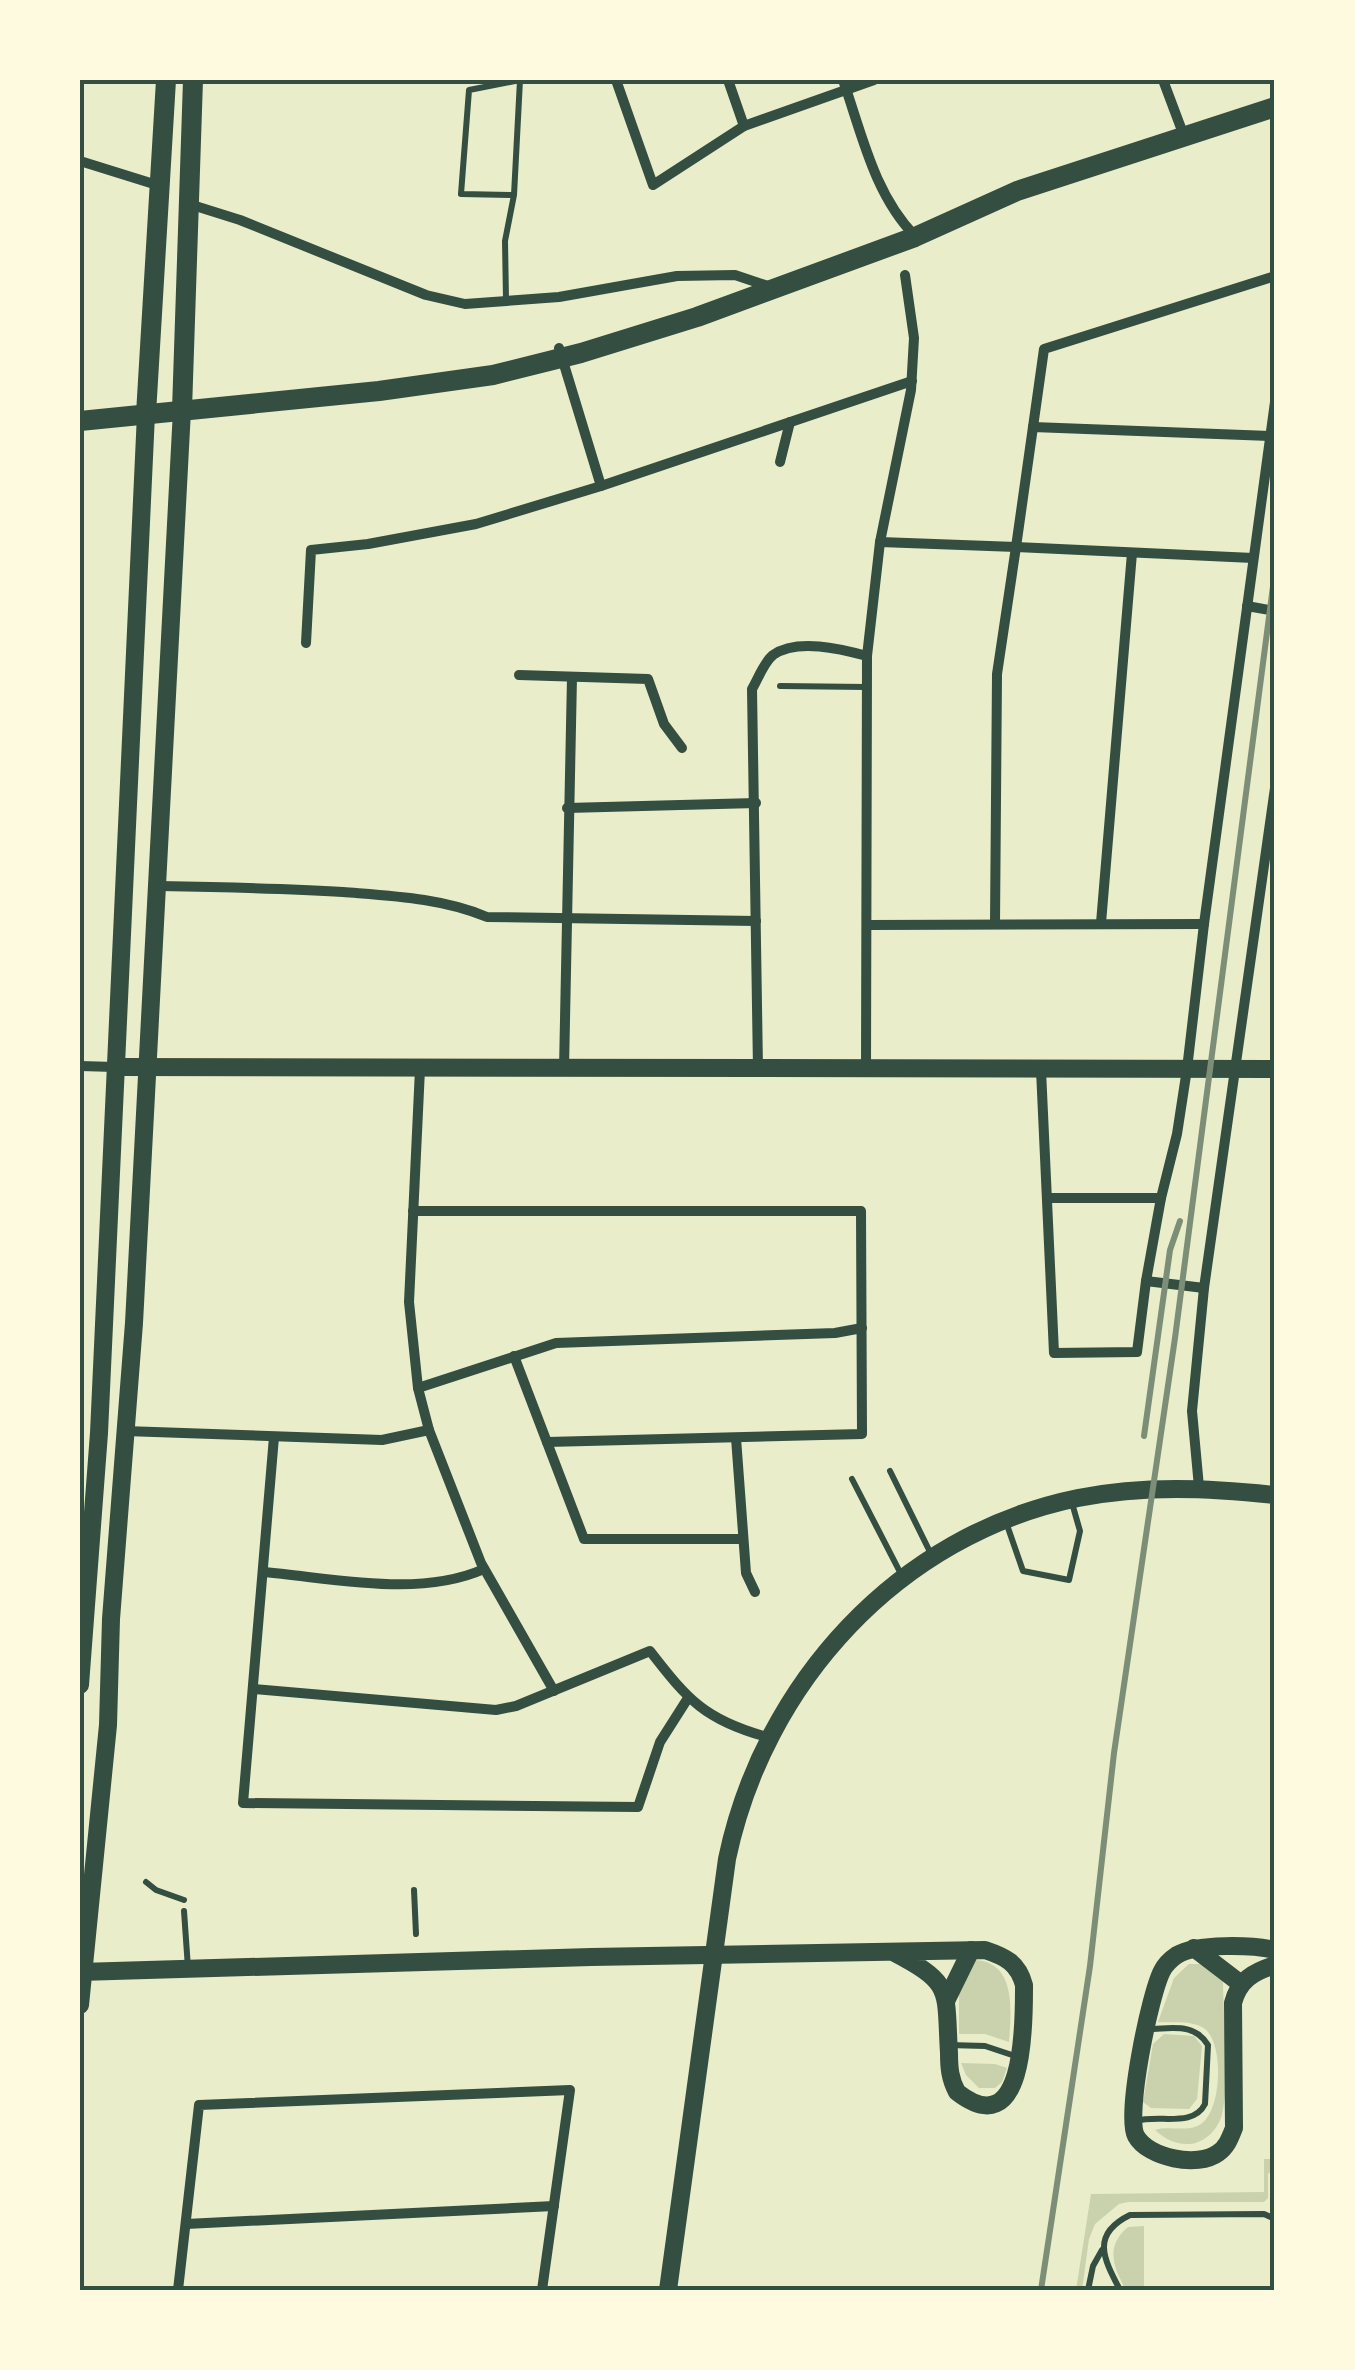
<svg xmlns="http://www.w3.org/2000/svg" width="1355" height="2370" font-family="'Work Sans',sans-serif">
<rect width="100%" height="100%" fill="#e9edc9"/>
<g fill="#cad2ad">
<path d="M976 1960C1017 1963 1011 2013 1009 2042L985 2034H959V1993L972 1961Z"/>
<path d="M1189 1964H1202L1223 1980C1223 2014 1230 2084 1222 2114 1219 2128 1205 2143 1190 2144 1176 2145 1165 2139 1155 2130 1169 2125 1188 2133 1201 2124 1222 2110 1224 2044 1205 2029 1193 2020 1173 2023 1158 2022L1174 1978Z"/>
<path d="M1164 2034 1194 2036 1202 2046 1197 2099 1189 2109 1151 2108 1143 2102 1153 2044Z"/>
<path d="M961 2063 995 2064 1007 2068 1002 2082 995 2088H979L966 2075Z"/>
<path d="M1264 2159H1275V2168L1268 2174V2198L1264 2202H1128L1119 2204 1095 2224 1089 2239 1082 2290H1076L1091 2194 1264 2192Z"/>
<path d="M1144 2226V2290H1126C1113 2267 1105 2246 1128 2227Z"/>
</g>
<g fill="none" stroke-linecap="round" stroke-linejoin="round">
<g stroke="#344e41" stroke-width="6">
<path d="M506 300 505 241 514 195 520 80 469 90 461 194 514 195"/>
<path d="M780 686 866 687"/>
<path d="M890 1471 932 1556"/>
<path d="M852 1479 902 1576"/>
<path d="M1006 1522 1023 1571 1069 1580 1080 1531 1072 1503"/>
<path d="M146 1882 156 1890 184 1900"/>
<path d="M414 1890 416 1934"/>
<path d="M184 1911 188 1968"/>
<path d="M949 2045 985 2046 1015 2056"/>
<path d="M1136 2121C1159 2114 1193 2128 1205 2104L1208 2045C1194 2022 1171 2029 1148 2029"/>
<path d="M1088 2290 1093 2266 1102 2250"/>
<path d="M1120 2290C1103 2258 1091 2234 1130 2215L1264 2214 1275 2219"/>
</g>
<g stroke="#344e41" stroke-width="10">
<path d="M616 80 653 185 744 126 874 80"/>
<path d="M728 80 744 126"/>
<path d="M843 80C862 134 874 194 915 236"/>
<path d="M1163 80 1184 136"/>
<path d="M80 161 157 185"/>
<path d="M189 204 240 220 426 295 465 304 559 297 677 276 735 275 771 287"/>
<path d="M1033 427 1044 349 1275 276"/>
<path d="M780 462 790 422"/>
<path d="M601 486 912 381"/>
<path d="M880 542 1016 547 1033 427 1270 436"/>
<path d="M1247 606 1275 611"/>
<path d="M306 643 311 550 368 544 476 524 601 486 559 348"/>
<path d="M519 675 648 679 664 724 682 748"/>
<path d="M567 808 756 803"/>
<path d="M158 886C219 887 281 888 343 892 392 896 442 898 487 917L756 921"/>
<path d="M995 923 997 674 1016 547 1253 558"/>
<path d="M1101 923 1132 553"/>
<path d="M868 925 1204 924"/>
<path d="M80 1066 115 1067"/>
<path d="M866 1068 867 656 880 542 911 390 914 338 905 275"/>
<path d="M564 1069 572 677"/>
<path d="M758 1069 752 689C758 679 764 662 773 655 797 638 841 649 867 656"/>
<path d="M1041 1070 1054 1353 1137 1352 1146 1281 1161 1198 1177 1134 1187 1069 1204 924 1275 402"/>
<path d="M1049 1198H1161"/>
<path d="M413 1211H861L862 1434 547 1442"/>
<path d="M1146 1281 1204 1288"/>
<path d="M514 1356 584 1539H743"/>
<path d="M418 1388 409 1302 420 1069"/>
<path d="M125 1431 382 1440 429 1430"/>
<path d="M274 1437 243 1803 638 1807 660 1742 688 1698"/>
<path d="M736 1438 746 1573 755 1592"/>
<path d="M1199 1487 1192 1411 1204 1288 1275 788"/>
<path d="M263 1572C333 1578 419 1598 484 1569"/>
<path d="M253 1689 496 1710 516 1706 650 1651C688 1700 705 1720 767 1737"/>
<path d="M554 1691 481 1563 429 1430 418 1388 556 1343 835 1333 862 1328"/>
<path d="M186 2224 554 2206"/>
<path d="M178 2290 199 2105 570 2090 542 2290"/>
</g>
<g stroke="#344e41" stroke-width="18">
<path d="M115 1067 1275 1069"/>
<path d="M80 1685 99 1433 146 414"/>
<path d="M1194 1948 1241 1984"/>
<path d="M1275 1950C1253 1945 1197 1943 1177 1955 1171 1959 1165 1965 1162 1971 1150 1994 1125 2115 1136 2136 1148 2158 1198 2168 1218 2153 1227 2147 1230 2138 1234 2128L1233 2003C1239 1980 1253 1972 1275 1965"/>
<path d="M80 1972 591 1957 985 1950C1006 1957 1018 1963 1024 1985 1024 2022 1026 2146 957 2092 950 2079 949 2068 949 2053 945 1989 954 1984 893 1952"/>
<path d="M947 1999 971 1950"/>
<path d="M80 2005 108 1725 111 1619 134 1323 182 410"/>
<path d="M668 2290 727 1859C764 1683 898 1535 1078 1498 1144 1485 1209 1488 1275 1495"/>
</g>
<path stroke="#344e41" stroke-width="20" d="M80 421 379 391 493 375 581 353 697 317 915 237 1017 191 1275 107"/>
<g stroke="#344e41" stroke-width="20">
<path d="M182 410 193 80"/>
<path d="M146 414 166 80"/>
</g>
<g stroke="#7c8e77" stroke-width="6">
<path d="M1144 1436 1170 1250 1180 1221"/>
<path d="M1041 2290 1090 1966 1114 1753 1175 1338 1275 571"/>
</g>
</g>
<rect width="1355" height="2370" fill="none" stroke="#fefae0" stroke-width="165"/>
<rect x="82" y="82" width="1190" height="2206" fill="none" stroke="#344e41" stroke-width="4"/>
</svg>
